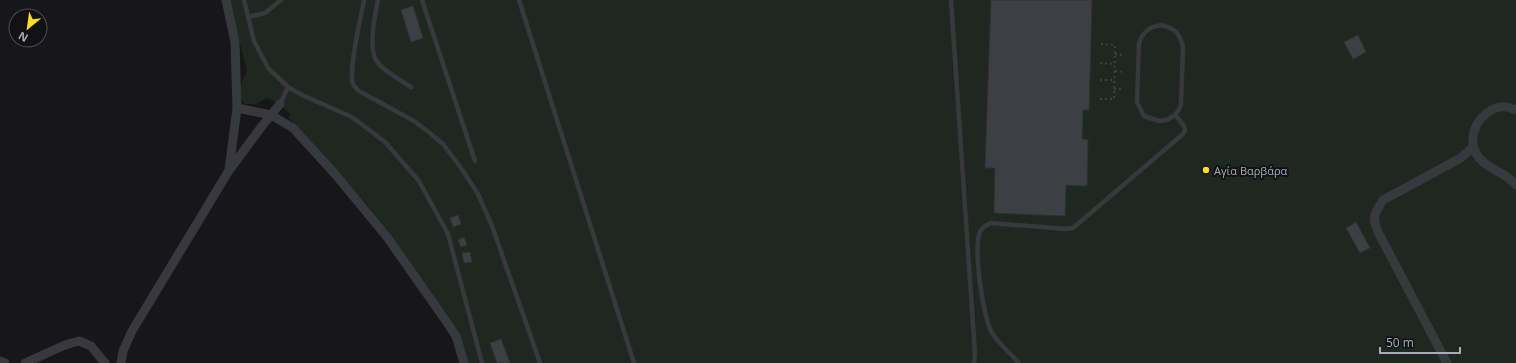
<svg xmlns="http://www.w3.org/2000/svg" width="1516" height="363" font-family="'Open Sans',sans-serif">
<rect width="100%" height="100%" fill="#171719"/>
<path fill="#1e2821" d="M229 0H1516V363H467L459 331 369 207 288 117 290 114 280 104 267 98 256 104H245C235 95 241 82 247 71Z"/>
<g fill="#3e3f45" stroke="#323136">
<path d="M991 0H1092L1089 110H1083L1082 139 1088 140 1087 186 1066 185 1065 216 994 213 995 168H985Z"/>
<path d="M413 6 423 38 411 42 401 10Z"/>
<path d="M1358 35 1366 52 1353 59 1344 42Z"/>
<path d="M458 215 461 224 453 227 450 218Z"/>
<path d="M1356 222 1370 248 1360 253 1346 228Z"/>
<path d="M464 237 467 245 461 247 458 240Z"/>
<path d="M470 252 472 262 464 263 462 253Z"/>
<path d="M501 339 510 363H497L490 343Z"/>
</g>
<g fill="none" stroke-linecap="round" stroke-linejoin="round">
<g stroke="#3d3f46" stroke-width="2" stroke-dasharray="2 3" stroke-linecap="butt">
<path d="M1115 54 1124 55"/>
<path d="M1100 63 1115 64"/>
<path d="M1115 71 1123 72"/>
<path d="M1100 80H1114"/>
<path d="M1114 89H1123"/>
<path d="M1100 99H1114L1115 45 1101 44"/>
</g>
<g stroke="#38383f" stroke-width="4.5">
<path d="M244 0 254 41 268 68 288 87"/>
<path d="M364 0C361 16 348 72 353 84 354 87 357 89 359 91L414 121 431 134 443 144 461 168 478 194 492 226 540 363"/>
<path d="M378 0C375 14 368 47 376 60 382 70 400 80 411 87"/>
<path d="M422 0 475 161"/>
<path d="M519 0 634 363"/>
<path d="M951 0 975 354 974 363"/>
<path d="M248 17 265 13 281 0"/>
<path d="M1161 25C1174 28 1180 33 1183 47L1181 105 1178 111 1175 115 1167 120 1159 121 1144 116 1137 102 1139 43C1143 32 1149 27 1161 25Z"/>
<path d="M280 104 288 87 302 95 352 117 385 142 419 181 448 234 482 363"/>
<path d="M1019 363C1010 353 999 344 992 333 983 318 972 244 981 230 984 226 987 225 991 223L1066 229 1073 228 1183 134 1185 130 1184 126 1175 115"/>
</g>
<g stroke="#38383f" stroke-width="9">
<path d="M226 0 235 42 237 108 229 170"/>
<path d="M237 108 271 115 293 128 335 174 387 237 446 321 456 336 464 363"/>
<path d="M1516 110C1506 105 1496 106 1487 113 1471 125 1467 148 1483 162 1494 171 1507 174 1516 185"/>
<path d="M0 361 5 363"/>
<path d="M25 363 65 345 79 341 91 346 105 363"/>
<path d="M121 363 123 351 132 331 228 172 262 126 280 104"/>
<path d="M1447 363 1378 232C1372 217 1374 214 1383 200L1461 158 1473 147"/>
</g>
</g>
<circle fill="#ffd929" stroke="#121214" stroke-width="1.5" cx="1206" cy="170" r="4"/>
<g text-anchor="middle" dominant-baseline="central" stroke-width="4" stroke-linejoin="round" paint-order="stroke">
<g font-size="11" fill="#a8abbb" stroke="#121214" text-anchor="start">
<text x="1214" y="170">Αγία Βαρβάρα</text>
</g>
</g>
<g transform="translate(28 28) rotate(209)"><circle r="19" fill="#121214" stroke="#4e4f57"/>
<path d="M0-3L7 15L0 10L-7 15Z" fill="#ffd929"/>
<text y="-6" font-size="11" font-weight="bold" text-anchor="middle" fill="#a8abbb">N</text>
</g>
<path d="M1380 347v6h80v-6" fill="none" stroke="#a8abbb" stroke-width="2"/>
<text x="1386" y="347" font-size="12" fill="#a8abbb" stroke="#121214" stroke-width="3" paint-order="stroke">50 m</text>
</svg>
